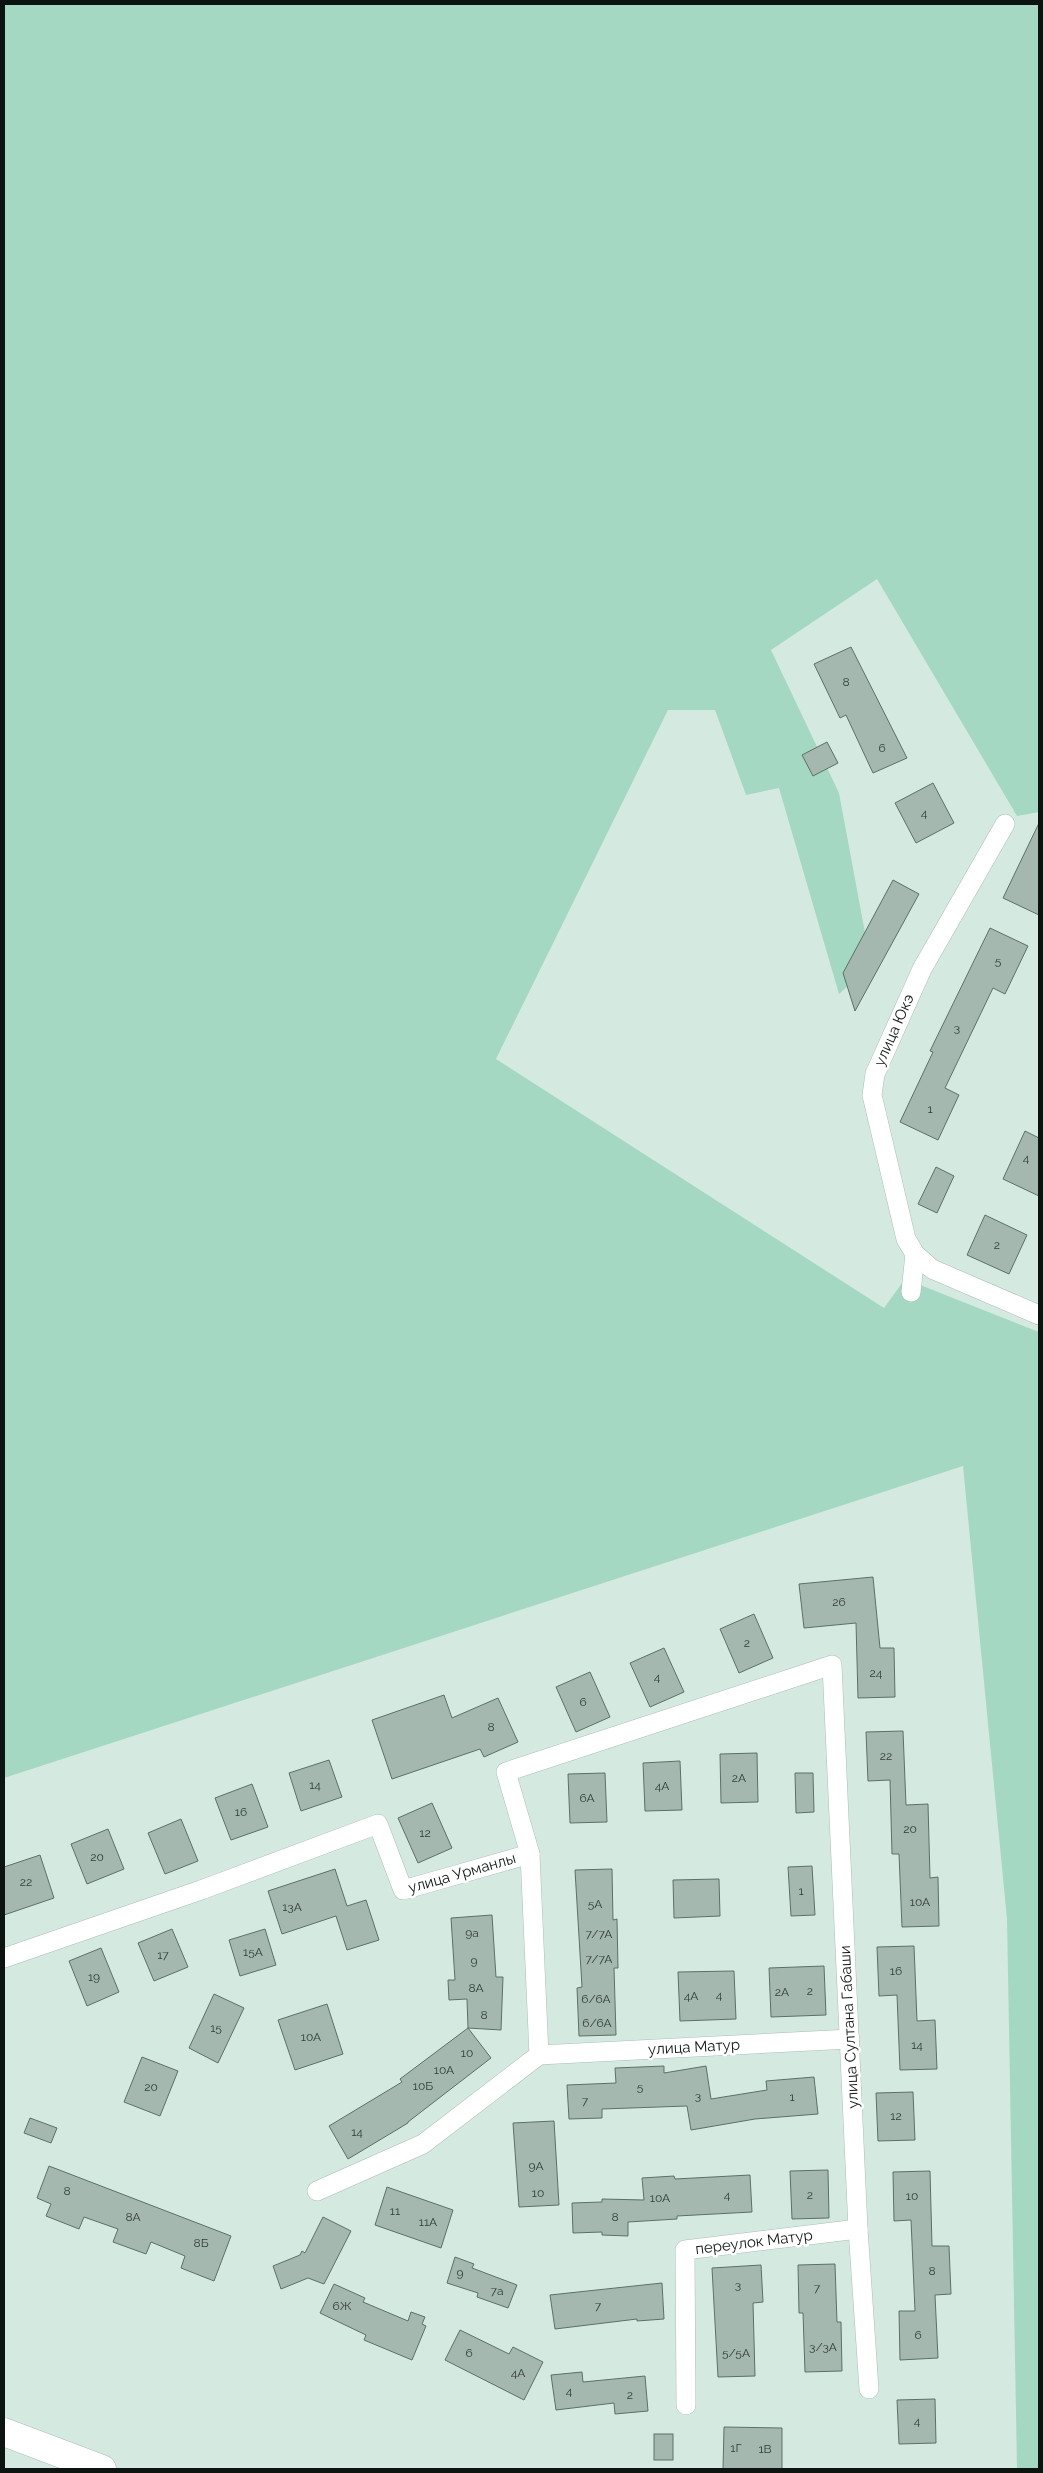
<svg xmlns="http://www.w3.org/2000/svg" width="1043" height="2473" font-family="Raleway,sans-serif">
<rect width="100%" height="100%" fill="#d4eae0"/>
<path fill="#a5d8c2" d="M4 4H1039V812L1017 816 877 579 771 650 839 793 871 965 839 994 779 788 746 795 715 710H668L496 1059 884 1308 905 1279 1039 1332V2469H1017L1007 1919 963 1466 4 1778Z"/>
<g fill="#a4b8af" stroke="#5d7068">
<path d="M851 647 907 758 873 773 846 715 840 718 814 664Z"/>
<path d="M827 742 838 763 813 776 802 755Z"/>
<path d="M933 783 954 823 916 843 895 803Z"/>
<path d="M1039 823V915L1003 898Z"/>
<path d="M893 880 919 894 855 1011 843 973Z"/>
<path d="M990 928 1028 946 1005 994 993 988 945 1088 959 1095 938 1140 900 1122 933 1052 930 1051Z"/>
<path d="M1025 1131 1039 1138V1196L1003 1179Z"/>
<path d="M936 1167 954 1176 937 1213 918 1204Z"/>
<path d="M985 1215 1027 1235 1009 1274 967 1255Z"/>
<path d="M873 1577 880 1648H894L895 1697 858 1698 856 1623 804 1628 799 1584Z"/>
<path d="M754 1614 773 1658 739 1673 720 1629Z"/>
<path d="M664 1648 684 1692 650 1707 630 1663Z"/>
<path d="M590 1672 610 1717 576 1732 556 1687Z"/>
<path d="M444 1695 452 1718 498 1698 518 1742 484 1757 480 1749 392 1779 372 1720Z"/>
<path d="M903 1731 906 1805 928 1804 930 1878 938 1877 939 1926 902 1927 899 1854H892L890 1780 868 1781 866 1732Z"/>
<path d="M757 1753 758 1802 721 1803 720 1754Z"/>
<path d="M329 1760 342 1797 301 1811 289 1773Z"/>
<path d="M680 1761 682 1810 645 1811 643 1763Z"/>
<path d="M605 1773 607 1822 570 1823 568 1774Z"/>
<path d="M795 1773H813L814 1812 796 1813Z"/>
<path d="M252 1784 268 1827 231 1840 215 1798Z"/>
<path d="M432 1803 452 1848 418 1863 398 1818Z"/>
<path d="M181 1819 198 1861 165 1874 148 1833Z"/>
<path d="M108 1829 124 1869 87 1884 71 1844Z"/>
<path d="M40 1855 54 1898 4 1915V1867Z"/>
<path d="M812 1866 815 1915 791 1916 788 1867Z"/>
<path d="M335 1869 347 1906 366 1900 379 1940 347 1950 336 1916 282 1934 268 1891Z"/>
<path d="M612 1869 613 1920 617 1919 618 1968H614L616 2035 579 2036 577 1988 582 1987 575 1870Z"/>
<path d="M719 1879 720 1916 674 1918 673 1880Z"/>
<path d="M492 1915 496 1977H503L501 2030 468 2028 467 1999 449 2000 448 1980H455L451 1918Z"/>
<path d="M172 1929 188 1967 154 1981 138 1943Z"/>
<path d="M265 1929 276 1965 240 1976 229 1940Z"/>
<path d="M914 1946 917 2021 935 2020 937 2069 900 2070 897 1995 879 1996 877 1947Z"/>
<path d="M101 1948 119 1992 87 2006 69 1961Z"/>
<path d="M824 1966 826 2015 771 2017 769 1968Z"/>
<path d="M734 1971 736 2019 680 2021 678 1972Z"/>
<path d="M214 1994 244 2008 218 2063 189 2048Z"/>
<path d="M327 2004 343 2054 295 2070 278 2020Z"/>
<path d="M468 2028 491 2058 408 2122V2123L348 2159 329 2126 402 2082 400 2079Z"/>
<path d="M142 2057 178 2071 160 2116 124 2102Z"/>
<path d="M664 2066V2073L706 2066 711 2099 767 2090 766 2081 814 2077 818 2114 755 2119 691 2130 687 2106 602 2109V2118L569 2119 567 2085 616 2083 615 2068Z"/>
<path d="M913 2092 915 2140 878 2141 876 2093Z"/>
<path d="M30 2118 57 2128 51 2143 24 2133Z"/>
<path d="M554 2121 559 2205 519 2207 513 2123Z"/>
<path d="M49 2166 231 2236 214 2281 181 2268 185 2256 151 2242 146 2254 113 2242 118 2229 84 2217 79 2229 46 2216 51 2204 37 2198Z"/>
<path d="M828 2170 829 2218 792 2219 790 2171Z"/>
<path d="M930 2171 932 2246H949L951 2294 935 2295 938 2358 900 2360 899 2311H915L911 2220 894 2221 893 2172Z"/>
<path d="M750 2175 752 2212 677 2216V2219L628 2222V2236L602 2235V2232L573 2233 572 2203 602 2202V2199L644 2200 642 2178 674 2176 675 2179Z"/>
<path d="M387 2187 453 2210 441 2248 375 2225Z"/>
<path d="M323 2217 351 2231 324 2284 308 2278 281 2289 273 2266 300 2255 302 2251 305 2253Z"/>
<path d="M455 2257 474 2264 472 2268 517 2285 508 2308 477 2297 478 2293 447 2283Z"/>
<path d="M835 2264 837 2322H841L842 2371 805 2372 803 2313H799L798 2265Z"/>
<path d="M761 2265 763 2302 753 2303 755 2376 718 2377 712 2268Z"/>
<path d="M662 2283 664 2319 637 2321V2319L555 2329 550 2295Z"/>
<path d="M334 2284 365 2298 363 2302 408 2321 411 2312 425 2317 422 2324 426 2326 412 2360 364 2340 366 2335 320 2313Z"/>
<path d="M460 2330 509 2354 513 2347 543 2362 524 2400 445 2360Z"/>
<path d="M582 2372 583 2382 645 2376 648 2411 615 2414 614 2403 556 2410 551 2375Z"/>
<path d="M935 2399 936 2443 899 2444 897 2400Z"/>
<path d="M724 2427 782 2428V2469H723Z"/>
<rect x="654" y="2434" width="19" height="26"/>
</g>
<g fill="none" stroke-linecap="round" stroke-linejoin="round">
<g stroke="#a9beb5" stroke-width="20">
<g id="minor">
<path d="M1005 824 922 969 875 1074 872 1095 906 1239 915 1254 932 1269 1039 1315"/>
<path d="M911 1292 915 1254"/>
<path d="M4 1958 201 1890 378 1824 403 1890 530 1854 506 1772 832 1665 858 2229 869 2389"/>
<path d="M539 2055 850 2039"/>
<path d="M317 2191 423 2144 539 2055 530 1854"/>
<path d="M686 2405 685 2250 858 2229"/>
</g>
</g>
<g stroke="#a9beb5" stroke-width="29">
<path id="primary" d="M4 2432 102 2469"/>
</g>
<use href="#minor" stroke="#fff" stroke-width="19"/>
<use href="#primary" stroke="#fff" stroke-width="28"/>
</g>
<g text-anchor="middle" dominant-baseline="central" stroke-width="5" stroke-linejoin="round" paint-order="stroke">
<g font-size="12" fill="#323c38">
<text x="846" y="682">8</text>
<text x="882" y="748">6</text>
<text x="924" y="813">4</text>
<text x="998" y="961">5</text>
<text x="957" y="1028">3</text>
<text x="930" y="1109">1</text>
<text x="1026" y="1158">4</text>
<text x="997" y="1245">2</text>
<text x="839" y="1602">26</text>
<text x="747" y="1643">2</text>
<text x="876" y="1673">24</text>
<text x="657" y="1677">4</text>
<text x="583" y="1702">6</text>
<text x="491" y="1727">8</text>
<text x="886" y="1756">22</text>
<text x="739" y="1778">2А</text>
<text x="315" y="1785">14</text>
<text x="662" y="1786">4А</text>
<text x="587" y="1798">6А</text>
<text x="241" y="1812">16</text>
<text x="910" y="1829">20</text>
<text x="425" y="1833">12</text>
<text x="97" y="1857">20</text>
<text x="26" y="1882">22</text>
<text x="801" y="1891">1</text>
<text x="920" y="1902">10А</text>
<text x="595" y="1904">5А</text>
<text x="292" y="1907">13А</text>
<text x="472" y="1933">9а</text>
<text x="599" y="1934">7/7А</text>
<text x="253" y="1952">15А</text>
<text x="163" y="1955">17</text>
<text x="599" y="1959">7/7А</text>
<text x="474" y="1961">9</text>
<text x="896" y="1971">16</text>
<text x="94" y="1977">19</text>
<text x="476" y="1988">8А</text>
<text x="810" y="1991">2</text>
<text x="782" y="1992">2А</text>
<text x="719" y="1995">4</text>
<text x="691" y="1996">4А</text>
<text x="596" y="1999">6/6А</text>
<text x="484" y="2015">8</text>
<text x="597" y="2023">6/6А</text>
<text x="216" y="2028">15</text>
<text x="311" y="2037">10А</text>
<text x="917" y="2045">14</text>
<text x="467" y="2053">10</text>
<text x="444" y="2070">10А</text>
<text x="423" y="2086">10Б</text>
<text x="151" y="2087">20</text>
<text x="640" y="2087">5</text>
<text x="698" y="2096">3</text>
<text x="792" y="2097">1</text>
<text x="585" y="2101">7</text>
<text x="896" y="2116">12</text>
<text x="357" y="2132">14</text>
<text x="536" y="2166">9А</text>
<text x="67" y="2191">8</text>
<text x="538" y="2193">10</text>
<text x="727" y="2195">4</text>
<text x="810" y="2195">2</text>
<text x="912" y="2196">10</text>
<text x="660" y="2198">10А</text>
<text x="395" y="2211">11</text>
<text x="133" y="2217">8А</text>
<text x="615" y="2217">8</text>
<text x="428" y="2222">11А</text>
<text x="201" y="2243">8Б</text>
<text x="932" y="2271">8</text>
<text x="460" y="2273">9</text>
<text x="738" y="2285">3</text>
<text x="817" y="2288">7</text>
<text x="497" y="2291">7а</text>
<text x="342" y="2306">6Ж</text>
<text x="598" y="2306">7</text>
<text x="918" y="2335">6</text>
<text x="823" y="2347">3/3А</text>
<text x="469" y="2353">6</text>
<text x="736" y="2353">5/5А</text>
<text x="518" y="2373">4А</text>
<text x="569" y="2391">4</text>
<text x="630" y="2395">2</text>
<text x="917" y="2421">4</text>
<text x="736" y="2448">1Г</text>
<text x="765" y="2449">1В</text>
</g>
<g font-size="15" fill="#0c1310" stroke="#fff">
<text transform="translate(894 1030) rotate(-66)">улица Юкэ</text>
<text transform="translate(462 1873) rotate(-16)">улица Урманлы</text>
<text transform="translate(849 2027) rotate(-93)">улица Султана Габаши</text>
<text transform="translate(694 2047) rotate(-3)">улица Матур</text>
<text transform="translate(754 2242) rotate(-7)">переулок Матур</text>
</g>
</g>
<rect width="1043" height="2473" fill="none" stroke="#0c1310" stroke-width="10"/>
</svg>
